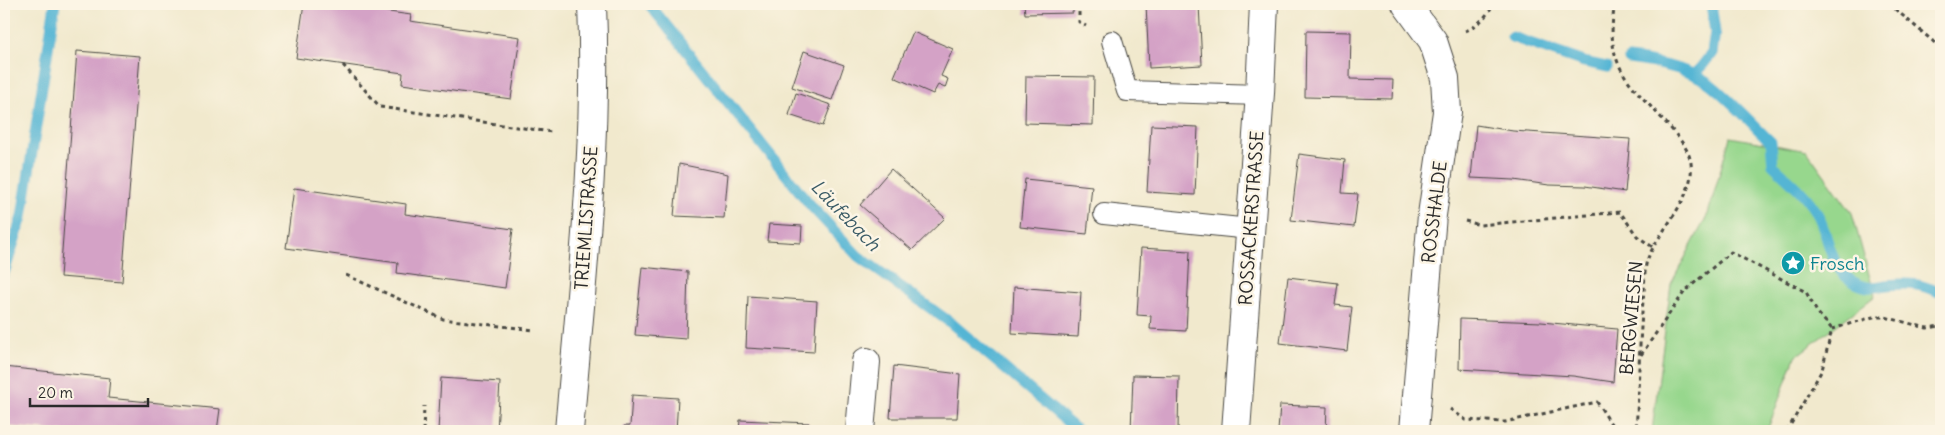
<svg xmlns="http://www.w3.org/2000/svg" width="1945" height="435" font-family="Delius,sans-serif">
<rect width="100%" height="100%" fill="#fcf5e5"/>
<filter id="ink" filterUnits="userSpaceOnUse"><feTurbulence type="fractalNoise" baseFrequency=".02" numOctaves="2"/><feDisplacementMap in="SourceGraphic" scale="10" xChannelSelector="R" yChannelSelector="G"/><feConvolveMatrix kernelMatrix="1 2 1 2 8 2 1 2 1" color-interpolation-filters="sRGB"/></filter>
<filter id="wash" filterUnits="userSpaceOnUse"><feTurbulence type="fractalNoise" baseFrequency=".0096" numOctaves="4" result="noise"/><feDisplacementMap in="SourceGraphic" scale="20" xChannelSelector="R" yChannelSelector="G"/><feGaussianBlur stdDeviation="1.12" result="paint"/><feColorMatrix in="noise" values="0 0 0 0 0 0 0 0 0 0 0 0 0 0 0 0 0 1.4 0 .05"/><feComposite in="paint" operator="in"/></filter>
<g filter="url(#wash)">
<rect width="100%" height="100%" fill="#f1e9cd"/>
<path fill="#97d78d" stroke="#61815c" d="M1730 137 1807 151 1852 213 1875 296 1795 357 1767 431H1652L1671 284 1708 214Z"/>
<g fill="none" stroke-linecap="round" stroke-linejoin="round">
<g stroke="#55b5d4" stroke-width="11">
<path d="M649 4 812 207 858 256 951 323 1078 431"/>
<path d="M1512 37 1584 62 1607 67"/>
<path d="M1629 59C1652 62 1690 69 1709 83 1731 100 1751 123 1771 142L1773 165C1788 179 1806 194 1817 213 1832 241 1828 278 1867 287 1873 288 1881 286 1886 285 1912 283 1918 283 1941 293"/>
<path d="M1695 75 1712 53 1715 32 1711 4"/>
<path d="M4 273 22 217 55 4"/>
</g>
</g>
<g id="blocks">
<g fill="#d4a2c6">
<path d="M304 4H331L411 15 410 21 520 37 511 99 402 84 403 73 296 58Z"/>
<path d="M1024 4H1073V13L1025 14Z"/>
<path d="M1146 4H1199L1202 65 1149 68Z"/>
<path d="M1306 31 1351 32 1350 79 1393 80 1392 99 1305 97Z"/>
<path d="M913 32 953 49 941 76 948 79 945 88 938 85 933 94 894 77Z"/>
<path d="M77 51 140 56 122 282 60 277Z"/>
<path d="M804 51 844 65 832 100 792 87Z"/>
<path d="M1026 76 1094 77 1093 125 1025 123Z"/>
<path d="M796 93 831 105 823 126 789 115Z"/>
<path d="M1151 125 1198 127 1195 195 1147 192Z"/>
<path d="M1476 125 1513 131 1630 139 1625 192 1585 186 1549 185 1514 180 1471 178Z"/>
<path d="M1299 154 1345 160 1342 193 1358 194 1354 227 1291 220Z"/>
<path d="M679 164 728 174 724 218 674 216Z"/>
<path d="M891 169 945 218 912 250 860 205Z"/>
<path d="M1025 179 1092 186 1087 234 1020 227Z"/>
<path d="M294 188 406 204 405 214 513 229 505 288 397 273 398 263 286 248Z"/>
<path d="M769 224 802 226 801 243 767 241Z"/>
<path d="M1141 248 1190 251 1186 331 1150 329 1151 316 1137 315Z"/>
<path d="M642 267 688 272 686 339 635 335Z"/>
<path d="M1288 277 1338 283 1335 305 1352 307 1347 351 1280 343Z"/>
<path d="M1014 287 1081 292 1078 337 1012 333Z"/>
<path d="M748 296 817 301 814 352 746 348Z"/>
<path d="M1460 319 1541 322 1617 329 1613 382 1573 376 1459 369Z"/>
<path d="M894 366 960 374 957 418H890Z"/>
<path d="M4 367 110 378 108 398 220 409 217 431H63L4 426Z"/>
<path d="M1133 375 1179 376 1178 431H1131Z"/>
<path d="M441 378 500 382 497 431H438Z"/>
<path d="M632 395 678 398 676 431H623L624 426H630Z"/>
<path d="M1280 405 1327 407 1326 431H1278Z"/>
<path d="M740 420 809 423 808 431H739Z"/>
</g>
</g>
</g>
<g filter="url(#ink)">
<use href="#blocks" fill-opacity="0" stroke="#494843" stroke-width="1"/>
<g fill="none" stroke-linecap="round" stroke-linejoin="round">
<g stroke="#494843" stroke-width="22">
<g id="lane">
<path d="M1112 41 1127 91 1260 95"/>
<path d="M1104 214 1250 229"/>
</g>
</g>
<g stroke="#494843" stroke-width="30">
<g id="street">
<path d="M1406 4 1433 41 1445 78 1447 112 1432 215 1414 431"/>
<path d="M860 431 866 362"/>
<path d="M1236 431 1260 93 1264 4"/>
</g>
</g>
<g stroke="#494843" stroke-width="30">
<path id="secondary" d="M569 431C581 289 598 146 592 4"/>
</g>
<g stroke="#494843" stroke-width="3" stroke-dasharray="4 4" stroke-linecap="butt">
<path d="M1079 4V22L1086 26"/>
<path d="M1615 4C1602 71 1635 86 1673 131 1681 141 1689 150 1691 163 1695 198 1661 227 1648 258 1644 267 1645 281 1644 291 1639 338 1639 385 1636 431"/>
<path d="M1889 4 1941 48"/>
<path d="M1465 31C1477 27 1488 15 1493 4"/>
<path d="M343 65 380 107 551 132"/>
<path d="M1465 221 1480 225 1620 212 1637 236 1654 248"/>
<path d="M346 275 443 319 534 330"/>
<path d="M1832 329 1873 317H1885L1927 328 1941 326"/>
<path d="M1641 355 1685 291 1731 252 1806 292 1817 312 1832 329"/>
<path d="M1450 409 1466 420 1505 422 1597 402 1613 427 1620 431"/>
<path d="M423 431 424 406"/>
<path d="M1787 431 1822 370 1832 329"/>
</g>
<use href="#lane" stroke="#fff" stroke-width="20"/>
<use href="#street" stroke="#fff" stroke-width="28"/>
<use href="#secondary" stroke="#fff" stroke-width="28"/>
</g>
</g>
<defs>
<g id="sight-disc" transform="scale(1.25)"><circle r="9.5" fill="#0f9aa8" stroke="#fcf5e5"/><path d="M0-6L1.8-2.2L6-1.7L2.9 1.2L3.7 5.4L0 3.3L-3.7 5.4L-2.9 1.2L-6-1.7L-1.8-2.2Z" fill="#fff"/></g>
</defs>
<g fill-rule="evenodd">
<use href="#sight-disc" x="1793" y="263"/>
</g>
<g text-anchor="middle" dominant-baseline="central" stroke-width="5" stroke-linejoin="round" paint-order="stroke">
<g font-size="18" fill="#2b2b2b" stroke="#fcf5e5">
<text transform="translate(1434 212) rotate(-83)">ROSSHALDE</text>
<text transform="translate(586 218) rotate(-86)">TRIEMLISTRASSE</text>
<text transform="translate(1251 218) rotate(-86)">ROSSACKERSTRASSE</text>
<text transform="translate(1631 318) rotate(-85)">BERGWIESEN</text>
</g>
<g font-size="18" fill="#0d838f" stroke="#fcf5e5" text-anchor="start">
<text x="1810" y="263">Frosch</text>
</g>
<g font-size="19" font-style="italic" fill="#3a5b66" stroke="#fcf5e5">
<text transform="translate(846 215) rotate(46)">Läufebach</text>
</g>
</g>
<rect width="1945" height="435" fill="none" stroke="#fcf5e5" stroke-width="20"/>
<path d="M30 398v8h118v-8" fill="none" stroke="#2b2b2b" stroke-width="2.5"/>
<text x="38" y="398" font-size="15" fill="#2b2b2b" stroke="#fcf5e5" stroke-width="4" paint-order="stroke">20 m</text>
</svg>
